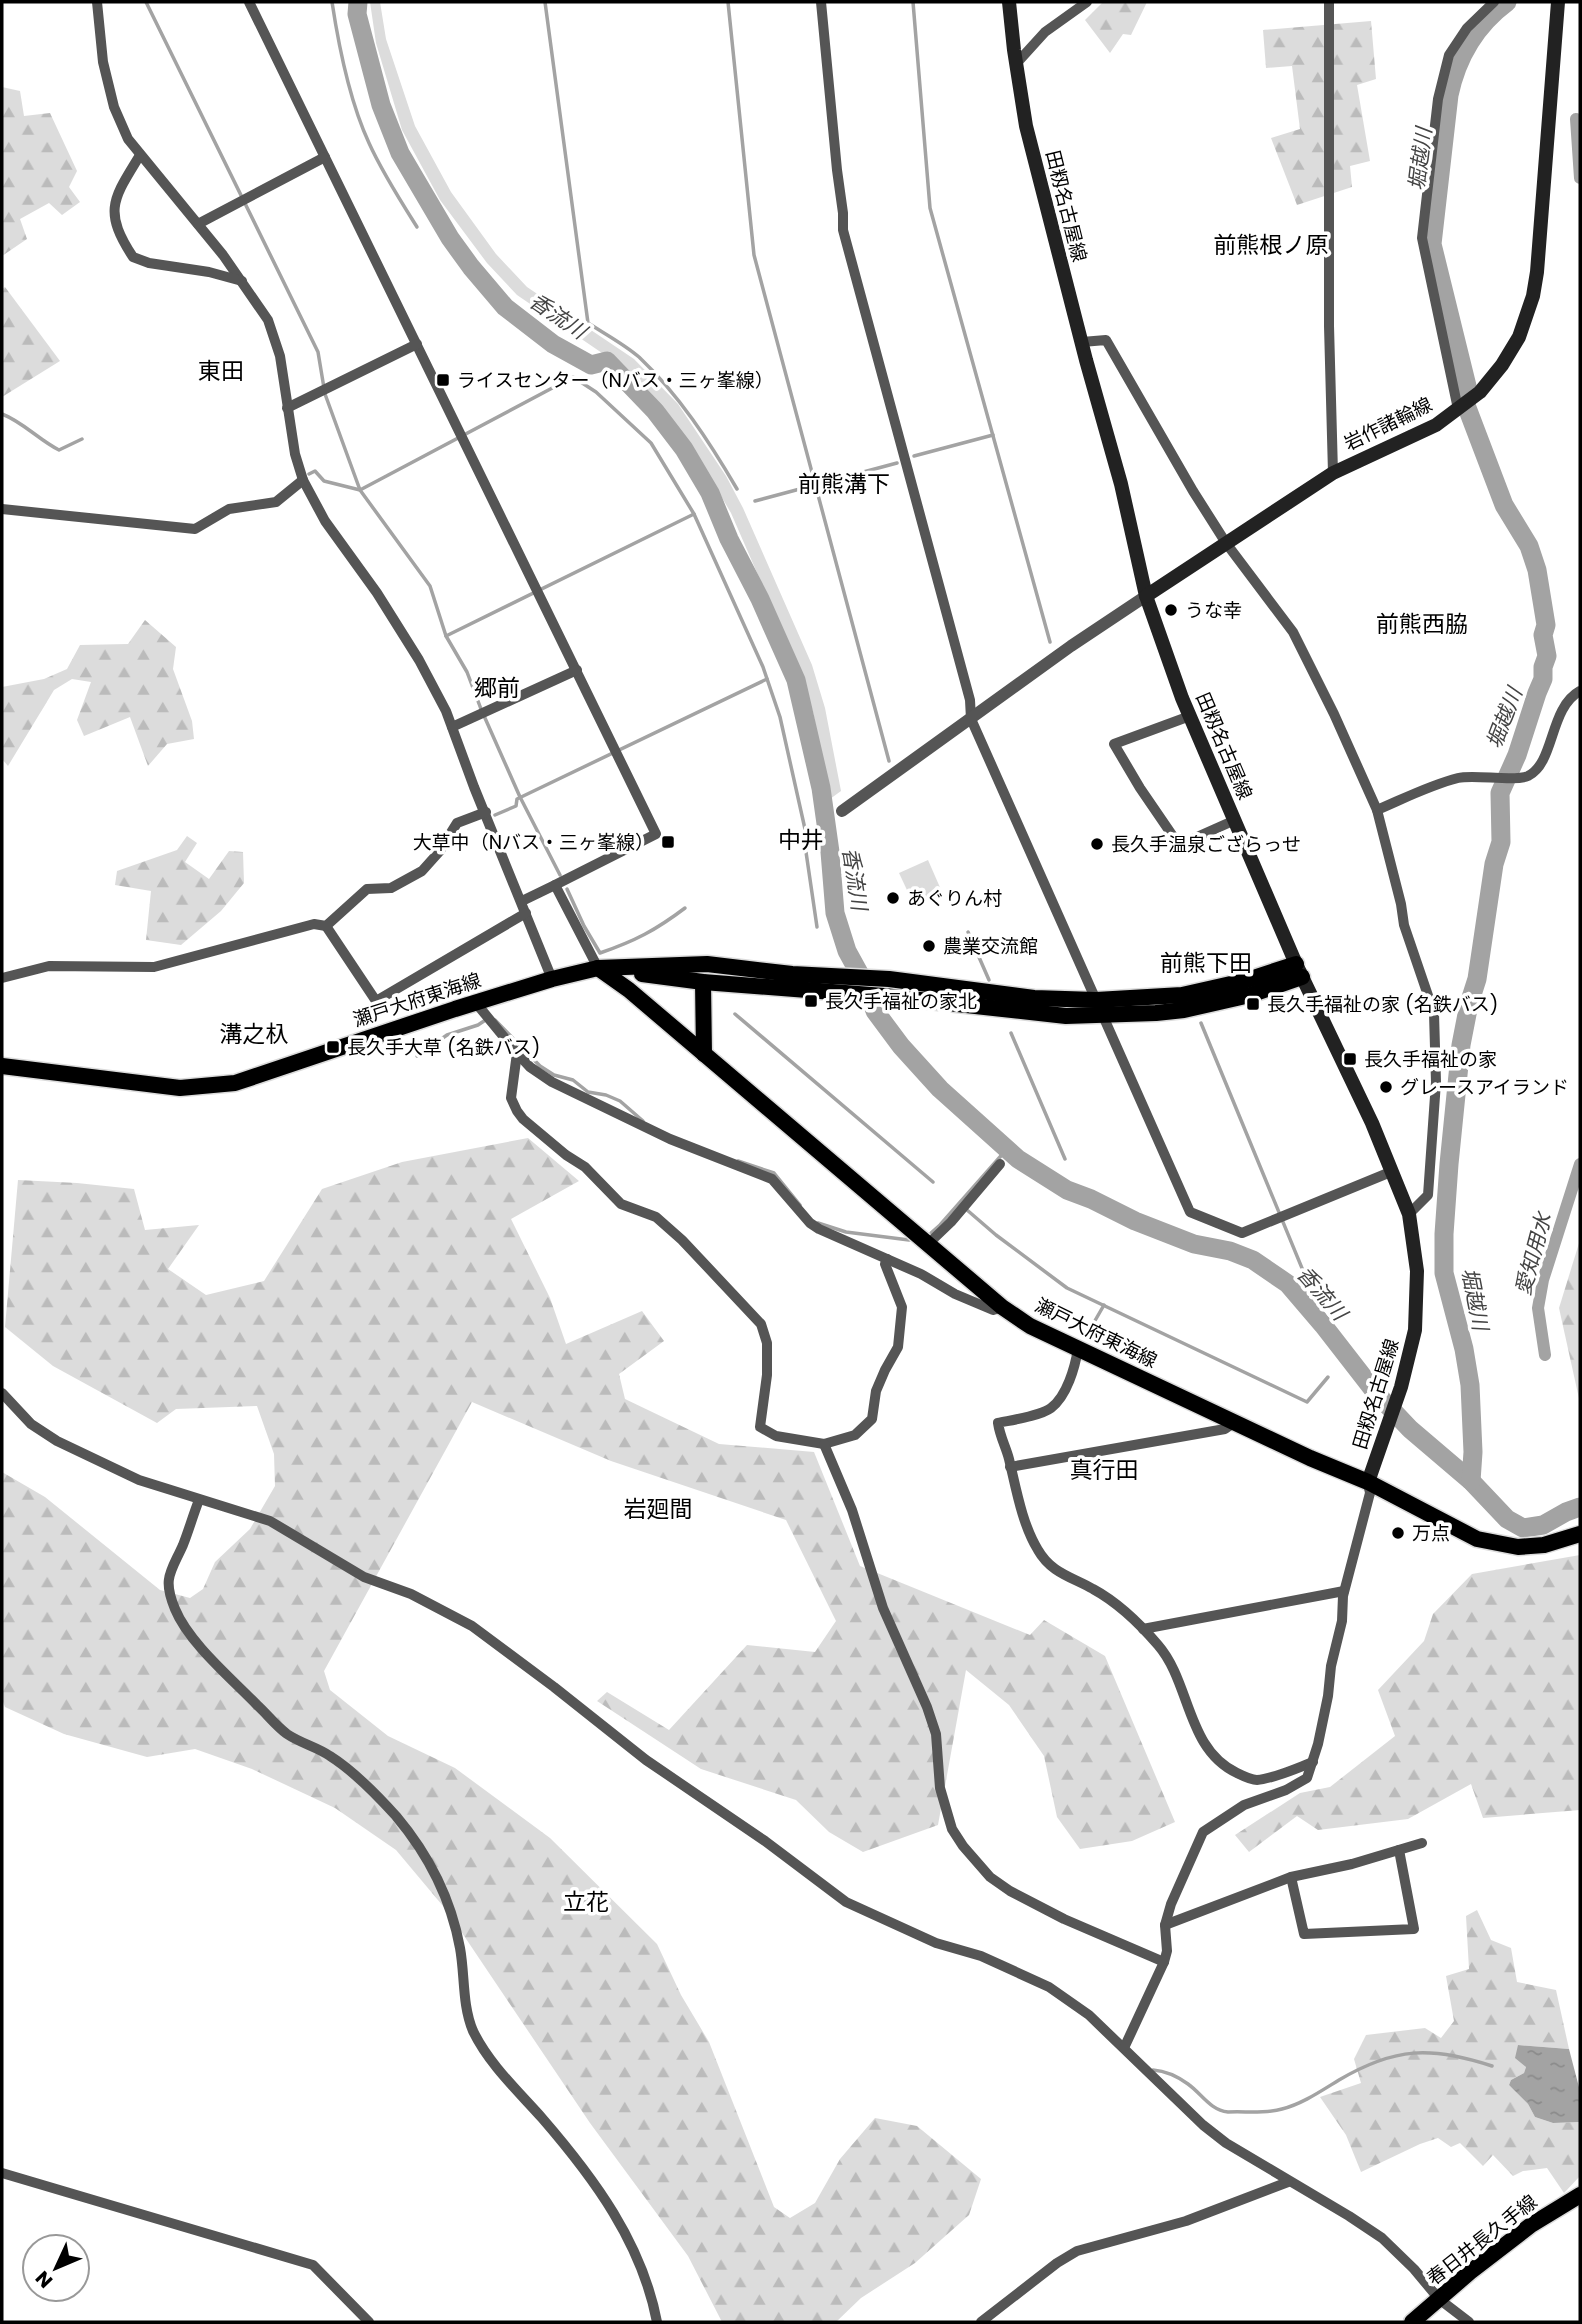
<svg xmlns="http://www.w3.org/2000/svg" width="1582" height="2324" font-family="Poppins,'Noto Sans JP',sans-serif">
<defs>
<pattern id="forest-firs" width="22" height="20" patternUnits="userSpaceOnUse" patternTransform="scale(1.75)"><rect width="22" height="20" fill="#dcdcdc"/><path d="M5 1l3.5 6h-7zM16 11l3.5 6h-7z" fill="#bbb"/></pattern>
<pattern id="water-ripples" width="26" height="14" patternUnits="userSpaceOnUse" patternTransform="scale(1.75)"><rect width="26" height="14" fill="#a3a3a3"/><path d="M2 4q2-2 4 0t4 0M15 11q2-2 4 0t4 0" fill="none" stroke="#8b8b8b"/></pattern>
</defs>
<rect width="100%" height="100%" fill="#fff"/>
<g fill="#dcdcdc">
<path d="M370 2H380L386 39 415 126 451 192 496 254 527 287 634 359 678 404 726 476 743 508 812 665 825 708 841 791 830 799 813 712 799 669 731 513 694 450 668 413 624 368 517 295 487 263 440 200 402 130 376 43Z"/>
<path d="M928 860 942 892 914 905 899 873Z"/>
</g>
<g fill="url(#forest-firs)">
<path d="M1103 2H1147L1131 35 1123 34 1110 53 1085 20Z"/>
<path d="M1371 21 1376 79 1357 85 1370 161 1350 166 1352 187 1297 205 1271 138 1300 129 1292 66 1266 68 1263 30Z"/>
<path d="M2 87 20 91 24 116 50 113 77 171 69 187 80 202 62 215 49 203 20 219 27 239 2 256Z"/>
<path d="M5 287 60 361 2 397V289Z"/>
<path d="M145 620 176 647 173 669 192 721 194 739 167 744 148 766 130 717 84 736 77 720 91 682 72 679 54 690 8 766 2 759V687L44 679 67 669 80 645 128 644Z"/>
<path d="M187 836 197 843 185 862 209 879 229 851 243 852 244 883 221 911 181 945 146 940 151 891 115 885 117 871 177 850Z"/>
<path d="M528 1138 579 1181 511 1219 550 1298 566 1344 642 1311 664 1341 619 1374 625 1399 719 1444 814 1452 860 1566 1030 1635 1044 1620 1105 1656 1175 1822 1132 1841 1080 1849 1057 1817 1044 1756 1009 1705 966 1670 938 1825 863 1852 829 1832 796 1800 701 1769 597 1701 607 1692 669 1730 747 1645 815 1652 836 1621 786 1520 611 1461 472 1402 324 1671 330 1690 388 1736 455 1768 550 1838 657 1944 681 1995 709 2042 774 2207 790 2218 815 2203 840 2159 875 2118 917 2126 981 2179 969 2215 915 2263 861 2298 836 2322H722L688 2256 590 2123 448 1912 396 1850 335 1808 252 1769 195 1749 147 1757 64 1734 5 1707 2 1699V1472L45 1497 160 1590 190 1598 203 1589 215 1562 250 1529 275 1486 274 1454 257 1406 176 1409 157 1423 53 1366 5 1327 18 1180 77 1183 134 1189 145 1230 199 1225 168 1269 206 1295 264 1281 322 1189 402 1162Z"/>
<path d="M1580 1240V1403L1559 1308Z"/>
<path d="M1580 1555V1810L1483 1818 1471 1784 1408 1819 1318 1830 1297 1816 1249 1852 1235 1835 1300 1793 1330 1787 1395 1736 1378 1690 1424 1641 1433 1614 1472 1574Z"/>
<path d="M1477 1910 1491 1940 1511 1948 1517 1982 1556 1990 1569 2049 1518 2045 1526 2067 1524 2073 1511 2080 1509 2085 1528 2104 1535 2117 1553 2123 1580 2122V2176L1564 2193 1547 2168 1523 2171 1513 2176 1493 2155 1483 2166 1460 2143 1451 2147 1438 2138 1420 2144 1361 2172 1346 2135 1320 2097 1361 2083 1354 2059 1366 2035 1425 2028 1441 2038 1454 2021 1446 1976 1469 1969 1466 1916Z"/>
</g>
<path fill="url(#water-ripples)" d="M1518 2045 1569 2049 1580 2091V2122L1553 2123 1535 2117 1528 2104 1509 2085 1511 2080 1524 2073 1526 2067 1515 2058Z"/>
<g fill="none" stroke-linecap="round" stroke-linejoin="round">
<g stroke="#a3a3a3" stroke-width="3.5">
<path d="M146 2 318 352 325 394 360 490 430 586 446 636 467 672 481 709 520 797 560 875"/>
<path d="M332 2C339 48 349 100 369 143 382 172 400 200 417 227"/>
<path d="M545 2 588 323C605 334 624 344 639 357 679 395 709 441 737 489"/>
<path d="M728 2 754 255 889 761"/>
<path d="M913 2 930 208 1050 642"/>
<path d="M2 414C23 422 39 440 59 450L82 439"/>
<path d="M914 456 993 435"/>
<path d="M309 474 315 471 324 481 360 490 573 377 596 392 651 443 694 514 763 667 780 717 805 829"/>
<path d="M755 501 897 463"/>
<path d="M446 636 694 514"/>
<path d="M495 815 516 806 517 799 767 679"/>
<path d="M806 852 817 927"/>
<path d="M567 889 584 926 600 953C635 941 656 930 685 908"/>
<path d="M968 932 989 980"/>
<path d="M735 1014 933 1182"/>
<path d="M495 1020 540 1066 554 1075 573 1080 588 1092 606 1095 620 1101 643 1121"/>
<path d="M1201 1023 1304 1273 1339 1313"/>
<path d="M1011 1033 1065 1159"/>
<path d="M417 1056 447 1035 478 1025 487 1019"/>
<path d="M738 1161 774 1173 800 1205"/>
<path d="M967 1210 996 1235 1067 1288 1307 1402 1328 1377"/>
<path d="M818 1223 846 1232 909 1240"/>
<path d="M931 1233 940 1225 1007 1149"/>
<path d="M1085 1338 1104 1305"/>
<path d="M1153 2070C1166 2071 1177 2076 1188 2084 1202 2094 1210 2110 1228 2112 1245 2111 1265 2114 1282 2109 1302 2104 1321 2091 1339 2080 1395 2047 1431 2046 1492 2066"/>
</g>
<g stroke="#a3a3a3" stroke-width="12">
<path d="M1576 119 1580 178"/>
<path d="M1545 1355 1538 1308 1543 1280 1580 1164"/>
</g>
<g stroke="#a3a3a3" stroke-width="19">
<path d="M358 2 357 14 381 105 400 153 450 238 471 267 505 307 553 344 591 365 607 361 655 411 684 449 710 493 729 539 760 599 796 680 821 788 830 852 835 913 847 951 864 982 875 1011 901 1046 940 1089 1018 1159 1067 1190 1091 1199 1135 1221 1194 1244 1230 1251 1253 1260 1288 1284 1323 1325 1375 1392 1410 1429 1471 1481 1507 1519 1523 1528 1543 1525 1566 1512 1580 1507"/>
<path d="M1471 1481 1473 1452 1470 1385 1464 1349 1444 1273V1234L1449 1164 1461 1045 1469 1004 1477 979 1494 864 1501 842 1500 793 1517 755 1537 693 1543 679V667L1547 656 1543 635 1546 625 1537 570 1529 546 1504 505 1466 405 1467 386 1432 244 1449 95C1457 57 1476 25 1507 2"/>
</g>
<g stroke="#dbdbdb" stroke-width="19">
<g id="primary">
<path d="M598 968 629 990 1002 1307 1030 1326 1310 1458 1368 1482 1477 1539 1518 1547 1544 1545 1580 1534"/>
<path d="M642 974 703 982 884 996 1066 1016 1156 1013 1184 1010 1250 995 1302 977"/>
<path d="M703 982 704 1054"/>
<path d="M2 1066 180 1088 235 1083 455 1009 552 979 598 968 707 964 792 974 889 979 1034 998 1096 1000 1182 995 1244 981 1296 964"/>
<path d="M1412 2322 1470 2272 1531 2225 1580 2195"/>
</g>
</g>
<g stroke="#555" stroke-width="10">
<path d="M97 2 103 62 114 107 128 139 223 255 268 320 280 356 295 454 303 480 325 521 377 593 419 660 446 711 474 787 552 979"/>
<path d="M249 2 656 834 555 885"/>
<path d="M821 2 837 170 843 213V230L970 700 971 719 1096 1000"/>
<path d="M1329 2V326L1333 473"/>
<path d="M1016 64 1045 32 1087 2"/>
<path d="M140 155C114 198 102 210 133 257L149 263 209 272 242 281"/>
<path d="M198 224 325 157"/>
<path d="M1082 342 1106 340 1193 491 1226 543 1293 632 1334 714 1377 810 1401 904 1404 925 1434 1013 1436 1082 1428 1195 1409 1214"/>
<path d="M287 408 417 344"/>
<path d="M1458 409 1422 238 1438 99 1449 55 1467 28 1494 2"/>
<path d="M2 509 195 529 229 509 276 502 303 480"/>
<path d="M1190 716 1114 744 1140 788 1179 845 1235 820"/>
<path d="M452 727 577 670"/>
<path d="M1377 810C1403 799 1430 785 1458 778 1474 774 1514 782 1528 776 1555 763 1549 708 1580 691"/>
<path d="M522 901 555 885 598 968"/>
<path d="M326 926 376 1001 526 913"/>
<path d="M2 978 49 966 154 967 314 924 326 926 367 889 391 888 422 871 439 852 457 823 486 812"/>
<path d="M476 1003 517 1053 530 1067 552 1082 670 1139 772 1179 810 1223 819 1229 921 1274 955 1294 993 1310 1002 1307"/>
<path d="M1103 1016 1190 1212 1242 1233 1393 1171"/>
<path d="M517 1053 511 1098 517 1111 523 1119 566 1155 585 1167 621 1204 656 1217 682 1240 761 1324 767 1343V1375L760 1427 776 1436 824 1444 855 1435 872 1419 876 1391 885 1370 898 1347 902 1307 885 1264 887 1259"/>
<path d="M928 1244 951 1222 1000 1164"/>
<path d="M1078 1349C1075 1367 1067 1396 1051 1408 1040 1416 1012 1420 998 1423 1000 1437 1006 1447 1009 1459 1016 1488 1022 1524 1038 1550 1051 1573 1072 1577 1093 1589 1117 1602 1140 1624 1158 1645 1191 1683 1186 1749 1237 1773 1243 1776 1251 1780 1257 1780 1273 1779 1297 1768 1313 1762"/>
<path d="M2 1393 31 1424 57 1441 139 1480 270 1521 364 1577 411 1594 472 1626 554 1687 646 1760 765 1841 846 1902 936 1943 981 1956 1049 1987 1089 2015 1203 2125 1226 2143 1349 2216 1382 2238 1414 2269 1439 2299 1469 2322"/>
<path d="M824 1444 852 1510 883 1608 927 1707 936 1734 940 1788 952 1829 963 1846 990 1877 1010 1891 1064 1919 1164 1962"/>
<path d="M1010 1467 1225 1429 1235 1422"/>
<path d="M199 1500C193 1515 189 1530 183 1545 171 1572 162 1578 175 1609 189 1643 231 1678 257 1705 267 1714 276 1726 287 1734 300 1743 317 1747 330 1756 354 1771 377 1795 396 1816 428 1854 451 1899 460 1948 465 1975 462 2005 473 2031 489 2064 518 2091 542 2118 594 2178 642 2243 657 2322"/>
<path d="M1143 1629 1344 1591"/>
<path d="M1291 1877 1304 1934 1414 1929 1399 1850"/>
<path d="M1165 1925 1291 1877 1352 1864 1422 1843"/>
<path d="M1124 2048 1164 1962 1167 1951 1165 1925 1171 1904 1203 1832 1244 1805 1286 1790 1307 1778 1318 1744 1328 1696 1331 1666 1342 1621 1343 1596 1370 1493 1368 1482"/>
<path d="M2 2173 313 2265 369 2322"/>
<path d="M981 2322 1057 2263 1077 2251 1186 2221 1288 2182"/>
</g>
<path stroke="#555" stroke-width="12" d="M842 811 1071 646 1146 596"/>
<g stroke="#222" stroke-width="14">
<path d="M1009 2 1014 50 1026 126 1086 360 1121 484 1146 596 1182 698 1296 964 1372 1123 1409 1214 1417 1271 1415 1330 1401 1387 1368 1482"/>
<path d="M1146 596 1333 473 1436 425 1480 392 1502 365 1519 337 1533 296 1537 272 1558 2"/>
</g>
<use href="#primary" stroke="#000" stroke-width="16"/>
</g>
<g fill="#000" stroke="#fff" stroke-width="2.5">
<rect x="436" y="373" width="14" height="14" rx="3.5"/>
<circle cx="1171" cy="610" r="7"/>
<rect x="661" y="835" width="14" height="14" rx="3.5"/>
<circle cx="1097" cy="844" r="7"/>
<circle cx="893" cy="898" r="7"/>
<circle cx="929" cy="946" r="7"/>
<rect x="804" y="994" width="14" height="14" rx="3.5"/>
<rect x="1246" y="997" width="14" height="14" rx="3.5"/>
<rect x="326" y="1040" width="14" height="14" rx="3.5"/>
<rect x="1343" y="1052" width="14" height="14" rx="3.5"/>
<circle cx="1386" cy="1087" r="7"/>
<circle cx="1398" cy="1533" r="7"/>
</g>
<g text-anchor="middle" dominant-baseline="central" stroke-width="7" stroke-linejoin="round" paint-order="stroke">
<g font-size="19" fill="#000" stroke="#fff">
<text transform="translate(1066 206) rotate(76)">田籾名古屋線</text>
<text transform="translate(1388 424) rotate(-26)">岩作諸輪線</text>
<text transform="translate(1224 746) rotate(67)">田籾名古屋線</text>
<text transform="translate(417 1000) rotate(-18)">瀬戸大府東海線</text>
<text transform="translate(1096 1333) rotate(26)">瀬戸大府東海線</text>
<text transform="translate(1376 1394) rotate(-73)">田籾名古屋線</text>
<text transform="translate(1482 2240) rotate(-38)">春日井長久手線</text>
</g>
<g font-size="19" fill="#000" stroke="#fff" text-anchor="start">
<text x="457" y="380">ライスセンター（Nバス・三ヶ峯線）</text>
<text x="1185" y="610">うな幸</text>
<text x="654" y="842" text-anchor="end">大草中（Nバス・三ヶ峯線）</text>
<text x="1111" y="844">長久手温泉ござらっせ</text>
<text x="907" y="898">あぐりん村</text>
<text x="943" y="946">農業交流館</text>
<text x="825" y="1001">長久手福祉の家北</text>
<text x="1267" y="1004">長久手福祉の家 (名鉄バス)</text>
<text x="347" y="1047">長久手大草 (名鉄バス)</text>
<text x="1364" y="1059">長久手福祉の家</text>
<text x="1400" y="1087">グレースアイランド</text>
<text x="1412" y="1533">万点</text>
</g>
<g font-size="21" font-style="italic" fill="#444" stroke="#fff">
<text transform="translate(1420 159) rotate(-83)">堀越川</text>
<text transform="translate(558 316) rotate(34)">香流川</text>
<text transform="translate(1504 718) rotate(-69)">堀越川</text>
<text transform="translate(855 879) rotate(81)">香流川</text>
<text transform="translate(1533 1254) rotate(-75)">愛知用水</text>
<text transform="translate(1322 1293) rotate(49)">香流川</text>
<text transform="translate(1475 1299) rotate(79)">堀越川</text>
</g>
<g font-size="23" fill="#000" stroke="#fff">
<text x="1271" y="245">前熊根ノ原</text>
<text x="221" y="371">東田</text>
<text x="844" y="484">前熊溝下</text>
<text x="1422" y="624">前熊西脇</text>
<text x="497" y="688">郷前</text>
<text x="801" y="840">中井</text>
<text x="1206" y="963">前熊下田</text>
<text x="254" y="1034">溝之杁</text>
<text x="1104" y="1470">真行田</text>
<text x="658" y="1509">岩廻間</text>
<text x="586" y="1902">立花</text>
</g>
</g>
<rect width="1582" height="2324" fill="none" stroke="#000000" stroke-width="7"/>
<g transform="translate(56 2268) rotate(226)"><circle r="33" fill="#ffffff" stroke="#999999" stroke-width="2"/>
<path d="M0-5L12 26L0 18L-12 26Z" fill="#000000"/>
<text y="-10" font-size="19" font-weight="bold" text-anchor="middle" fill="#000000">N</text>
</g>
</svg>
